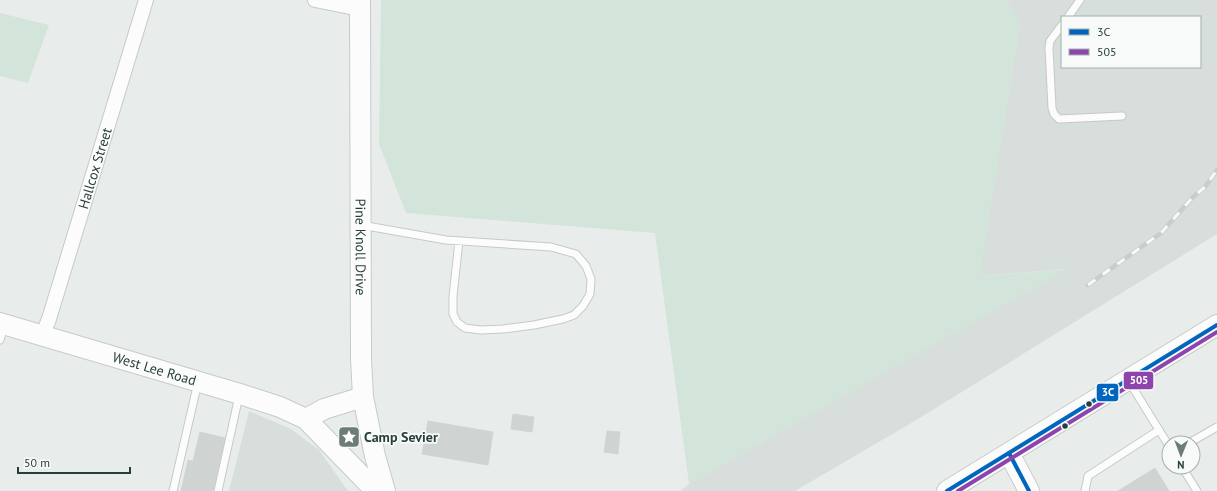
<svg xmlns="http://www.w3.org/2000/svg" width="1217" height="491" font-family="'PT Sans',sans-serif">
<rect width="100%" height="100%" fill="#e8edeb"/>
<g fill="#d7dedb" fill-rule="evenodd">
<path d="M1007 0H1217V234L918 419 795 491H680L689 484 1066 269 979 276 1020 24ZM1062 17H1200V67H1062Z"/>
<path d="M249 411 291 429 319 450 348 491H229Z"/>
</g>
<g fill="#d3e4da">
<path d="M381 0H1007L1020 24 980 276 1068 269 689 484 655 233 406 213 379 144Z"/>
<path d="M0 13 49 25 28 83 0 76Z"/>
</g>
<g fill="#cfd4d2" stroke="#d1d5d4">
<path d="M513 414 534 417 532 432 511 429Z"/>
<path d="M428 421 493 432 488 465 422 454Z"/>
<path d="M607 431 620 432 618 454 604 452Z"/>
<path d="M200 432 225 438 213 491H181L188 460 193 461Z"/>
<path d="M1155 468 1169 491H1118Z"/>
</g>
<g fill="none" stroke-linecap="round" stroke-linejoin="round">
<g stroke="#c5cac8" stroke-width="9">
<g id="lane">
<path d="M1068 17 1080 0"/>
<path d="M1062 25 1050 41 1049 48 1052 108 1054 114 1059 119 1122 116"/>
<path d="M361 225 446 240 551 247 576 254 586 266 591 279 590 294 583 306 574 315 563 319 534 325 503 329 481 330 465 328 457 322 453 314V296L459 241"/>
<path d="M0 340 4 327"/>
<path d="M1128 380 1169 446"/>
<path d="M1189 443 1217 427"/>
<path d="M1182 467 1197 491"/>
<path d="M173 491 198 382"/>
<path d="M218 491 239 396"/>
<path d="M1085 491 1088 476 1159 430"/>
</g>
</g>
<g stroke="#c5cac8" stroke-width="16">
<g id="street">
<path d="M315 0 360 9"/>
<path id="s1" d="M42 336 49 319 146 0"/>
</g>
</g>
<g stroke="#c5cbc9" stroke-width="22">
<g id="secondary">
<path id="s2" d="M360 0 361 358 363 397 375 456 385 491"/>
<path id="s3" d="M0 323 240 394 280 407 306 419 369 484 383 488"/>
<path d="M306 419 324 409 363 397"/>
<path d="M1009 453 1029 491"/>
<path d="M947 491 1217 325"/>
</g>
</g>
<use href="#lane" stroke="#fcfcfc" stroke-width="7"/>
<use href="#street" stroke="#fcfcfc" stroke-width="14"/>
<use href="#secondary" stroke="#fcfcfc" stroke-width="20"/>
<g stroke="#c9cdcc" stroke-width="4.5">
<path id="rail" d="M1088 285 1161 233 1193 197 1205 187 1217 170"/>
</g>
<use href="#rail" stroke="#f7faf9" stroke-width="3" stroke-dasharray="9" stroke-linecap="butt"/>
<g stroke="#f7faf9" stroke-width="7">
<g id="bus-1">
<path d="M1009 453 1029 491"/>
<path d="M947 491 1217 325"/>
</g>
</g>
<g stroke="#f7faf9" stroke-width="7">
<path id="bus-2" d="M958 491 1217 332"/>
</g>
<use href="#bus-1" stroke="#0065bd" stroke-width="4"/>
<use href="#bus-2" stroke="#8e44ad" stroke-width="4"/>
</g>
<defs>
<g id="sight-square" transform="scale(1.15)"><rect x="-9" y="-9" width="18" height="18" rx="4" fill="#6b7c79" stroke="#f7faf9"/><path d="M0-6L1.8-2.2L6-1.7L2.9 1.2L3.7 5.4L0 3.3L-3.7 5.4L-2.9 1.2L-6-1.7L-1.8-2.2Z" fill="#fff"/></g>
</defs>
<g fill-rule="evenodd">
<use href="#sight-square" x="349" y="437"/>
</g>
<g fill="#273f3c" stroke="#f7faf9" stroke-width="1.5">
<circle cx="1089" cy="404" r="3.5"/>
<circle cx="1065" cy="426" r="3.5"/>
</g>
<g text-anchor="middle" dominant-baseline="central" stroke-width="3.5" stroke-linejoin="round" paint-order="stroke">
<g font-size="14" fill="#273f3c" stroke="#f7faf9">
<text stroke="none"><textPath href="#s1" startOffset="176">Hallcox Street</textPath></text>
<text stroke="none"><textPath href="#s2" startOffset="247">Pine Knoll Drive</textPath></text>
<text stroke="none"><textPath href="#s3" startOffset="161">West Lee Road</textPath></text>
</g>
<g font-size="14" font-weight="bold" fill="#273f3c" stroke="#f7faf9" text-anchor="start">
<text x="364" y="437">Camp Sevier</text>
</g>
</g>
<g stroke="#f7faf9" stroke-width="1.5">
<rect x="1123" y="371" width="31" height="19" rx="4" fill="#8e44ad"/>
<rect x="1096" y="383" width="23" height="19" rx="4" fill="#0065bd"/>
</g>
<g font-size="11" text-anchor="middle" font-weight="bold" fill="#fff">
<text x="1139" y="384">505</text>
<text x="1108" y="396">3C</text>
</g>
<rect x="1061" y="16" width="140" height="52" fill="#f7faf9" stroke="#a4afad"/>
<rect x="1069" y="29" width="20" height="6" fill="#0065bd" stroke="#a4afad"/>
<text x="1097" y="36" font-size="12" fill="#273f3c">3C</text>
<rect x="1069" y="49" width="20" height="6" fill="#8e44ad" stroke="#a4afad"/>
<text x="1097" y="56" font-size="12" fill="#273f3c">505</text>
<g transform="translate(1181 455) rotate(181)"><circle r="19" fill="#f7faf9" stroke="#a4afad"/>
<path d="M0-3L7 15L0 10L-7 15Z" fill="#6b7c79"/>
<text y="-6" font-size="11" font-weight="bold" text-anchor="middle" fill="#273f3c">N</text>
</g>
<path d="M18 467v6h112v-6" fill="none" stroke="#273f3c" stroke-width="2"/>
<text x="24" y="467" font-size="12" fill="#273f3c" stroke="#f7faf9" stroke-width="3" paint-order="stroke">50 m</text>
</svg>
